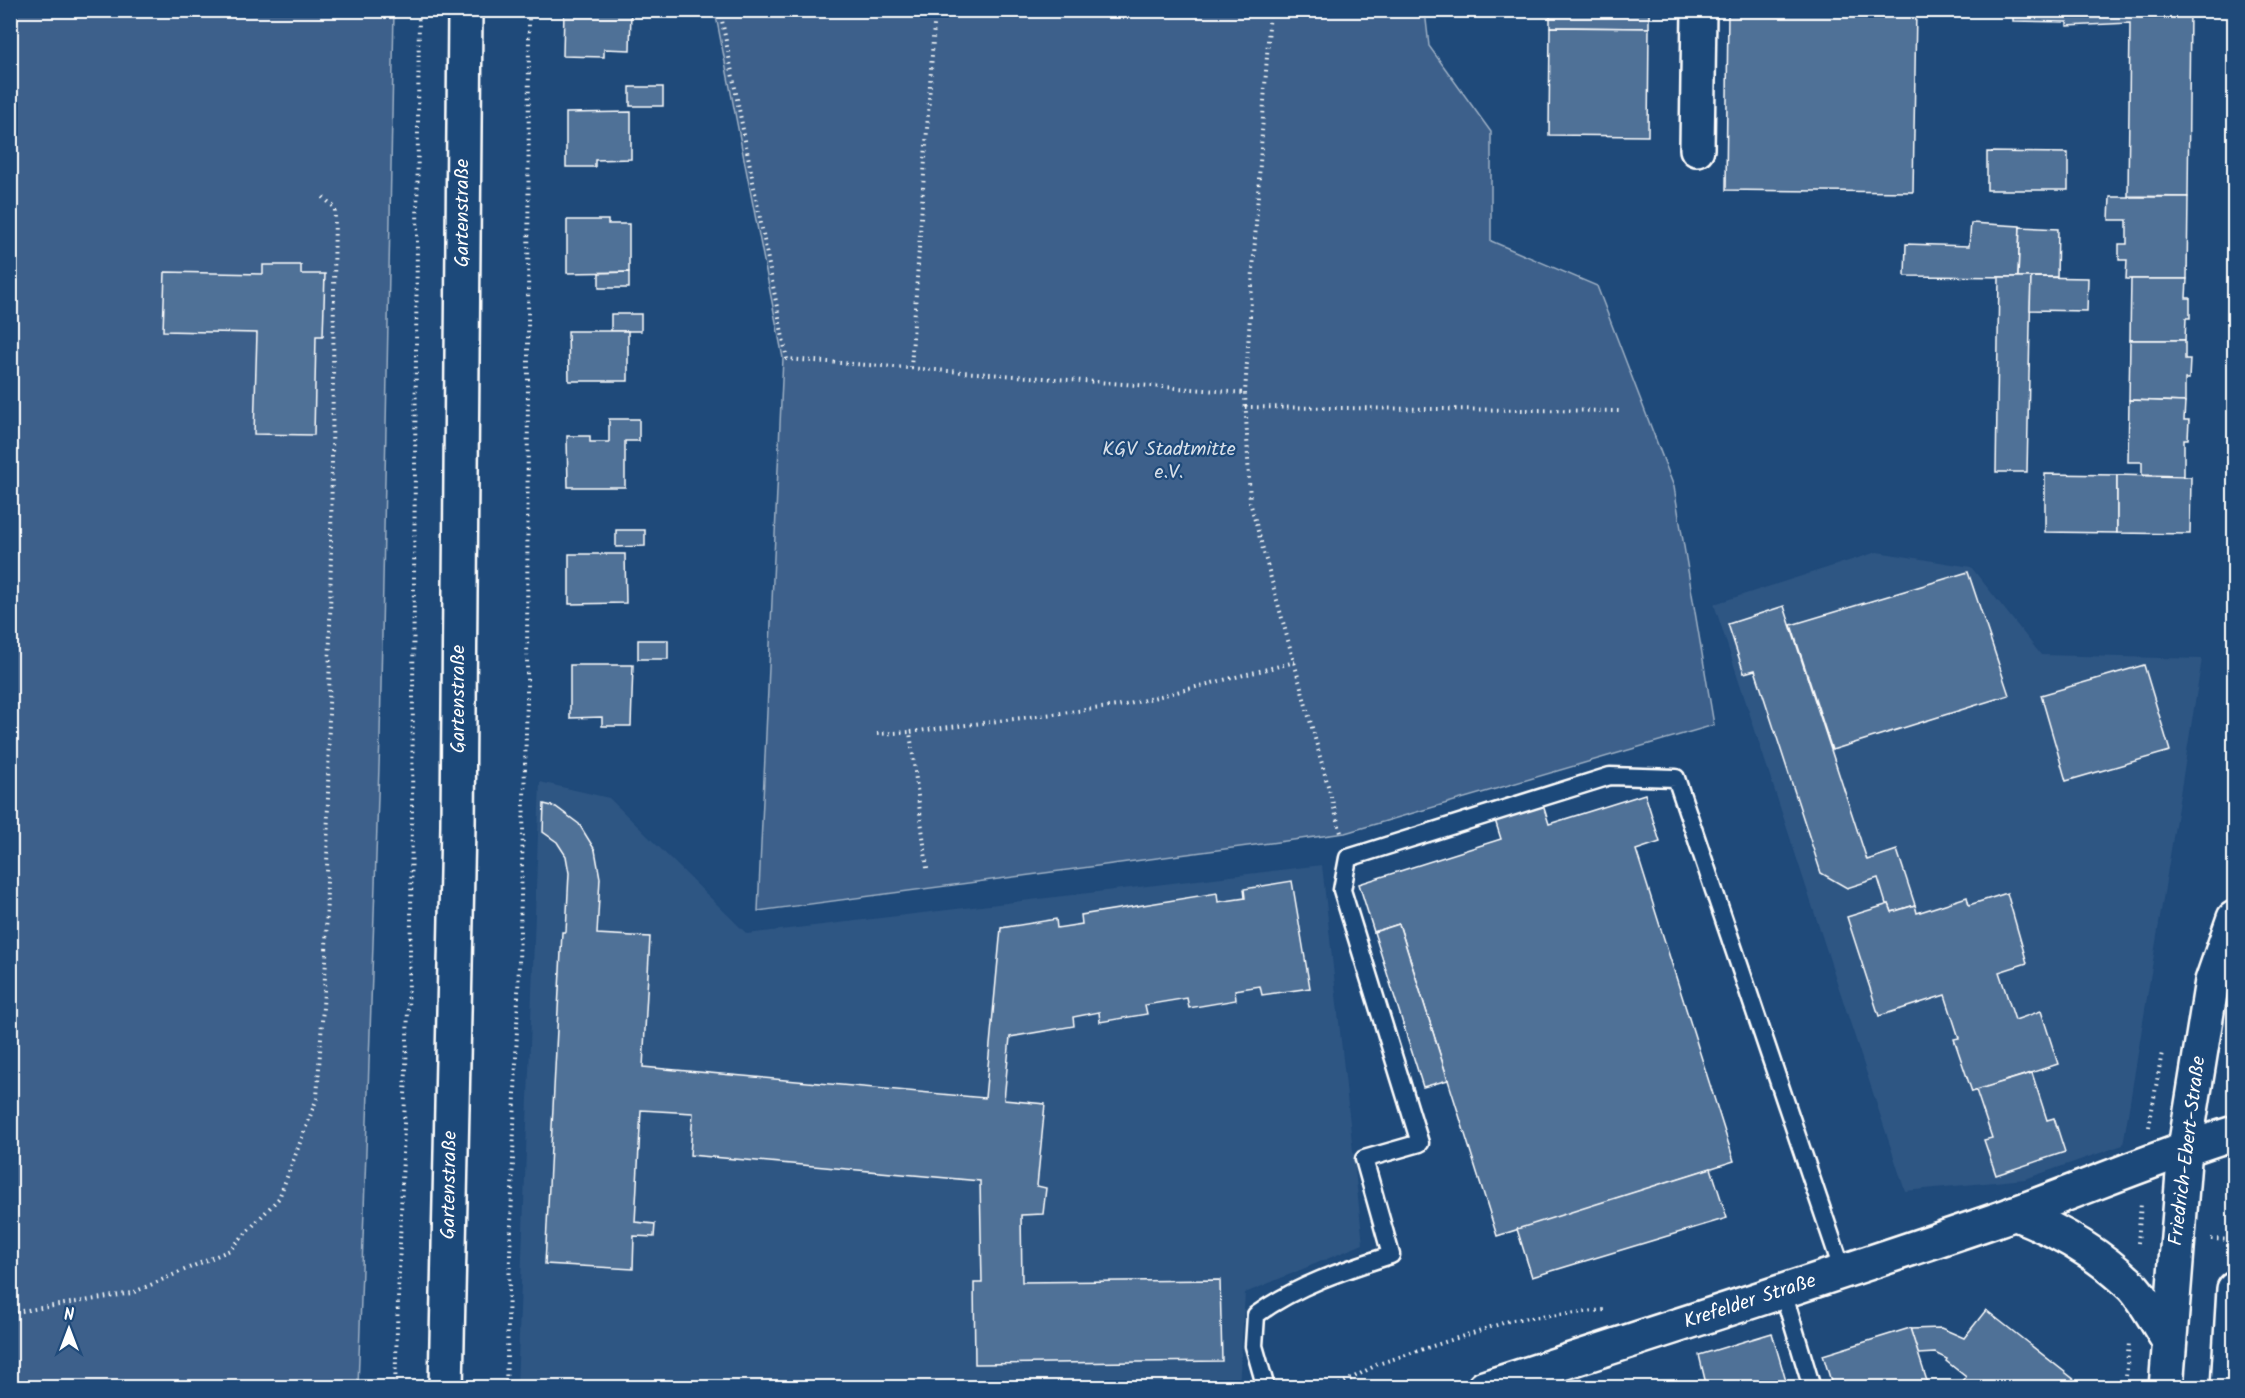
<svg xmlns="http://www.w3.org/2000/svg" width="2245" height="1398" font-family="Kalam,sans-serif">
<rect width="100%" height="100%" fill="#1f4a7a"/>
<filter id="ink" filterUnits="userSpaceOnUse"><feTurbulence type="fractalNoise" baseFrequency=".0167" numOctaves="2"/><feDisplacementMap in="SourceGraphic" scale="12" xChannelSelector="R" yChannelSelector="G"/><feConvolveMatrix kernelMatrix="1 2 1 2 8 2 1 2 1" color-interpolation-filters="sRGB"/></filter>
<g filter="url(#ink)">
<g fill="#2e5683">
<path d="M1877 552 1971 567 2041 655 2202 659 2123 1145 2025 1179 1905 1191 1714 604Z"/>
<path d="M540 782 609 798 747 934 1322 865 1363 1244 1245 1293 1239 1387 517 1388Z"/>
</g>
<g fill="#3c618b" stroke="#9eb0c5" stroke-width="1.5">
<path d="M11 11H394L380 737 358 1387H11Z"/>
<path d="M715 11H1425L1429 46 1491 132V241L1597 286 1674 487 1714 725 1345 833 758 911 783 358Z"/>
</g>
<g fill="#507197" stroke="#fff" stroke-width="1.5">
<path d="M564 10H631L630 50 604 49V57L563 56Z"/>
<path d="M1550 10H1649V28L1550 27Z"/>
<path d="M1728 10H1916L1913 192 1726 190Z"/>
<path d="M2013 10H2190L2188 197 2128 196 2130 23 2067 26V22L2013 21Z"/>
<path d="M1550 27 1649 28 1648 136 1549 135Z"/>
<rect x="630" y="87" width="33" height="19"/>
<path d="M631 112V159L595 160V167H566V113Z"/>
<path d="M1987 152 2068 153V190H1987Z"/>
<path d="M2110 197H2188L2187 279H2126L2127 260H2119V244H2127V220H2109Z"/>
<path d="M567 220H608V224H629V272L567 273Z"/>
<path d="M1971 223 2020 226 2018 277 1905 276 1906 244 1969 246Z"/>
<path d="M2020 227 2058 229 2057 277H2018Z"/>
<path d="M263 265H301V274H325L323 336H316L314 435 254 434 257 333 163 331 165 272 263 274Z"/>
<path d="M629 272V288H599V273Z"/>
<path d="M1999 277H2031L2027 472H1996Z"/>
<path d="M2031 277 2088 278 2087 311 2030 310Z"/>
<path d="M2131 279H2187L2186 298H2190V318H2186L2185 340H2130Z"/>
<rect x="611" y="314" width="30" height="17"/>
<path d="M568 331H628V381H569Z"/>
<path d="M2130 340H2185V359H2190L2189 379H2185V402L2129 400Z"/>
<path d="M2129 400 2185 402 2184 420H2189L2188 439H2184V476L2142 475V462H2128Z"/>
<path d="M609 419H639V441H625V487H568L567 436H590V442H609Z"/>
<path d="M2045 474 2117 475V533L2045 532Z"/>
<path d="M2117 475 2191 477 2190 534 2117 533Z"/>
<path d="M616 530H645V546L616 547Z"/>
<path d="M569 554H625L626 603 569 604Z"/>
<path d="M1968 572 2009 695 1832 750 1791 625Z"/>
<path d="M1784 606 1867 860 1897 850 1915 905 1892 912 1889 904H1886L1878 878 1847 888 1821 873 1755 670 1744 673 1728 624Z"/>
<rect x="638" y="640" width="30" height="19"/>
<path d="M570 665H633L631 726H602V717L570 718Z"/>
<path d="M2144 665 2170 751 2066 781 2041 695Z"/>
<path d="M1645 794 1660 842 1636 850 1734 1161 1497 1236 1399 924 1374 932 1359 884 1501 839 1495 820 1543 805 1549 824Z"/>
<path d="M544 804 556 807 579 824 595 850 600 878 597 934 650 937 643 1067 985 1098 1001 928 1056 919 1057 928 1082 924 1081 915 1217 893 1218 902 1245 898 1244 889 1292 881 1310 988 1262 995 1260 986 1235 990 1236 1000 1189 1008 1187 998 1145 1005 1147 1014 1100 1022 1099 1012 1073 1017 1074 1026 1010 1037 1004 1100 1045 1104 1037 1186 1046 1188 1043 1214 1021 1215 1022 1282 1220 1280 1222 1361 975 1364 974 1283H982L980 1181 690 1155 693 1113 641 1110 635 1222 655 1224 654 1237 634 1236 633 1269 545 1264 562 932H566L569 873 566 856 557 842 543 832Z"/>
<path d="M2007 893 2027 963 1999 972 2015 1020 2041 1011 2058 1064 1972 1092 1954 1039 1959 1038 1945 995 1879 1016 1847 917 1889 904 1892 912 1915 905 1917 913 1967 897 1969 905Z"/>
<path d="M1399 924 1448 1080 1423 1087 1374 932Z"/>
<path d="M2032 1073 2047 1120 2054 1118 2065 1152 1996 1175 1984 1140 1992 1138 1976 1090Z"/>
<path d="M1711 1168 1727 1218 1532 1277 1517 1229Z"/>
<path d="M1986 1310 2085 1388H1959L1966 1377 1946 1361 1947 1359 1935 1353 1918 1354 1910 1329 1941 1328 1964 1338Z"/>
<path d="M1910 1328 1927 1381 1907 1388H1833L1823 1355Z"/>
<path d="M1772 1333 1788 1388H1707L1699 1355Z"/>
</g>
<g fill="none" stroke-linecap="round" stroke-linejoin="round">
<g stroke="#fff" stroke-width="21">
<g id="service">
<path d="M1783 1292 1812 1388"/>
<path d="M1266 1388 1254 1346 1256 1315C1297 1285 1344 1270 1391 1255L1364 1159 1420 1143 1342 890 1348 858 1610 776 1676 778 1843 1272"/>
</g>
</g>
<g stroke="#fff" stroke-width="38">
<g id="minor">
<path d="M1697 149 1699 10"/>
<path d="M446 1388 458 825 465 10"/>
</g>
</g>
<g stroke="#fff" stroke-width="38">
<g id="tertiary">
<path d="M2014 1213C2058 1230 2098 1253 2132 1286 2146 1301 2157 1323 2168 1340"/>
<path d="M1484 1388C1655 1333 1827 1278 1996 1220 2076 1192 2153 1158 2234 1133"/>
</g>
</g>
<g stroke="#fff" stroke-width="38">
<g id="secondary">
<path d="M2166 1388 2185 1148 2212 981 2234 918"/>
<path d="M2228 1388 2234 1289"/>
</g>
</g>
<g stroke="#fff" stroke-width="4" stroke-dasharray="1.5 4.5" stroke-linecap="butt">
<path d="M720 10 787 359 1245 393"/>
<path d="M1270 10 1245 393 1250 502 1341 833"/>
<path d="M911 368 935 10"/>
<path d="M1245 407 1622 411"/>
<path d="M877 734 910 732"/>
<path d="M927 868 910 732 1125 705 1295 662"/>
<path d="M2149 1127 2162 1052"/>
<path d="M2211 1239 2234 1240"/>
<path d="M2138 1243 2141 1203"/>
<path d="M10 1313 132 1293 230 1250 279 1198 317 1098 326 961 335 208 323 197"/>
<path d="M395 1388 411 922 419 10"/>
<path d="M506 1388 527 700 529 10"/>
<path d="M1334 1388 1378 1364 1512 1320 1604 1310"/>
<path d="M2125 1388 2129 1343"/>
</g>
<use href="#service" stroke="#1f4a7a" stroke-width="16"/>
<use href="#minor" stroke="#1f4a7a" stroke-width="33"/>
<use href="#tertiary" stroke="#1f4a7a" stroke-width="33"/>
<use href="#secondary" stroke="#1f4a7a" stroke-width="33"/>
</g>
</g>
<g text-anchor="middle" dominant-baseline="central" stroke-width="4.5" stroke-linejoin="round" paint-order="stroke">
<g font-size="20" fill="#fff" stroke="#1f4a7a">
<text transform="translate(463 213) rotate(-90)">Gartenstraße</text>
<text transform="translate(459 699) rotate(-90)">Gartenstraße</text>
<text transform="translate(2188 1151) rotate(-83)">Friedrich-Ebert-Straße</text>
<text transform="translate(450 1185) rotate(-89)">Gartenstraße</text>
<text transform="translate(1750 1302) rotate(-18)">Krefelder Straße</text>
</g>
<g font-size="20" fill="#d8dfe8" stroke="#1f4a7a">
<text x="1169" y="450">KGV Stadtmitte<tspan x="1169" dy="23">e.V.</tspan></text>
</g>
</g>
<rect width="2245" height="1398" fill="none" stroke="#1f4a7a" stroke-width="36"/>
<rect x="18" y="18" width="2209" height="1362" fill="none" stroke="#fff" stroke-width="2" filter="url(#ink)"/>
<g transform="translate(69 1329)" stroke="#1f4a7a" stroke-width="4.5" paint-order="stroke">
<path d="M0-4.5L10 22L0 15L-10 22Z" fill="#ffffff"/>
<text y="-9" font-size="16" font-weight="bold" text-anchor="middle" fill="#ffffff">N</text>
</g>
</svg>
